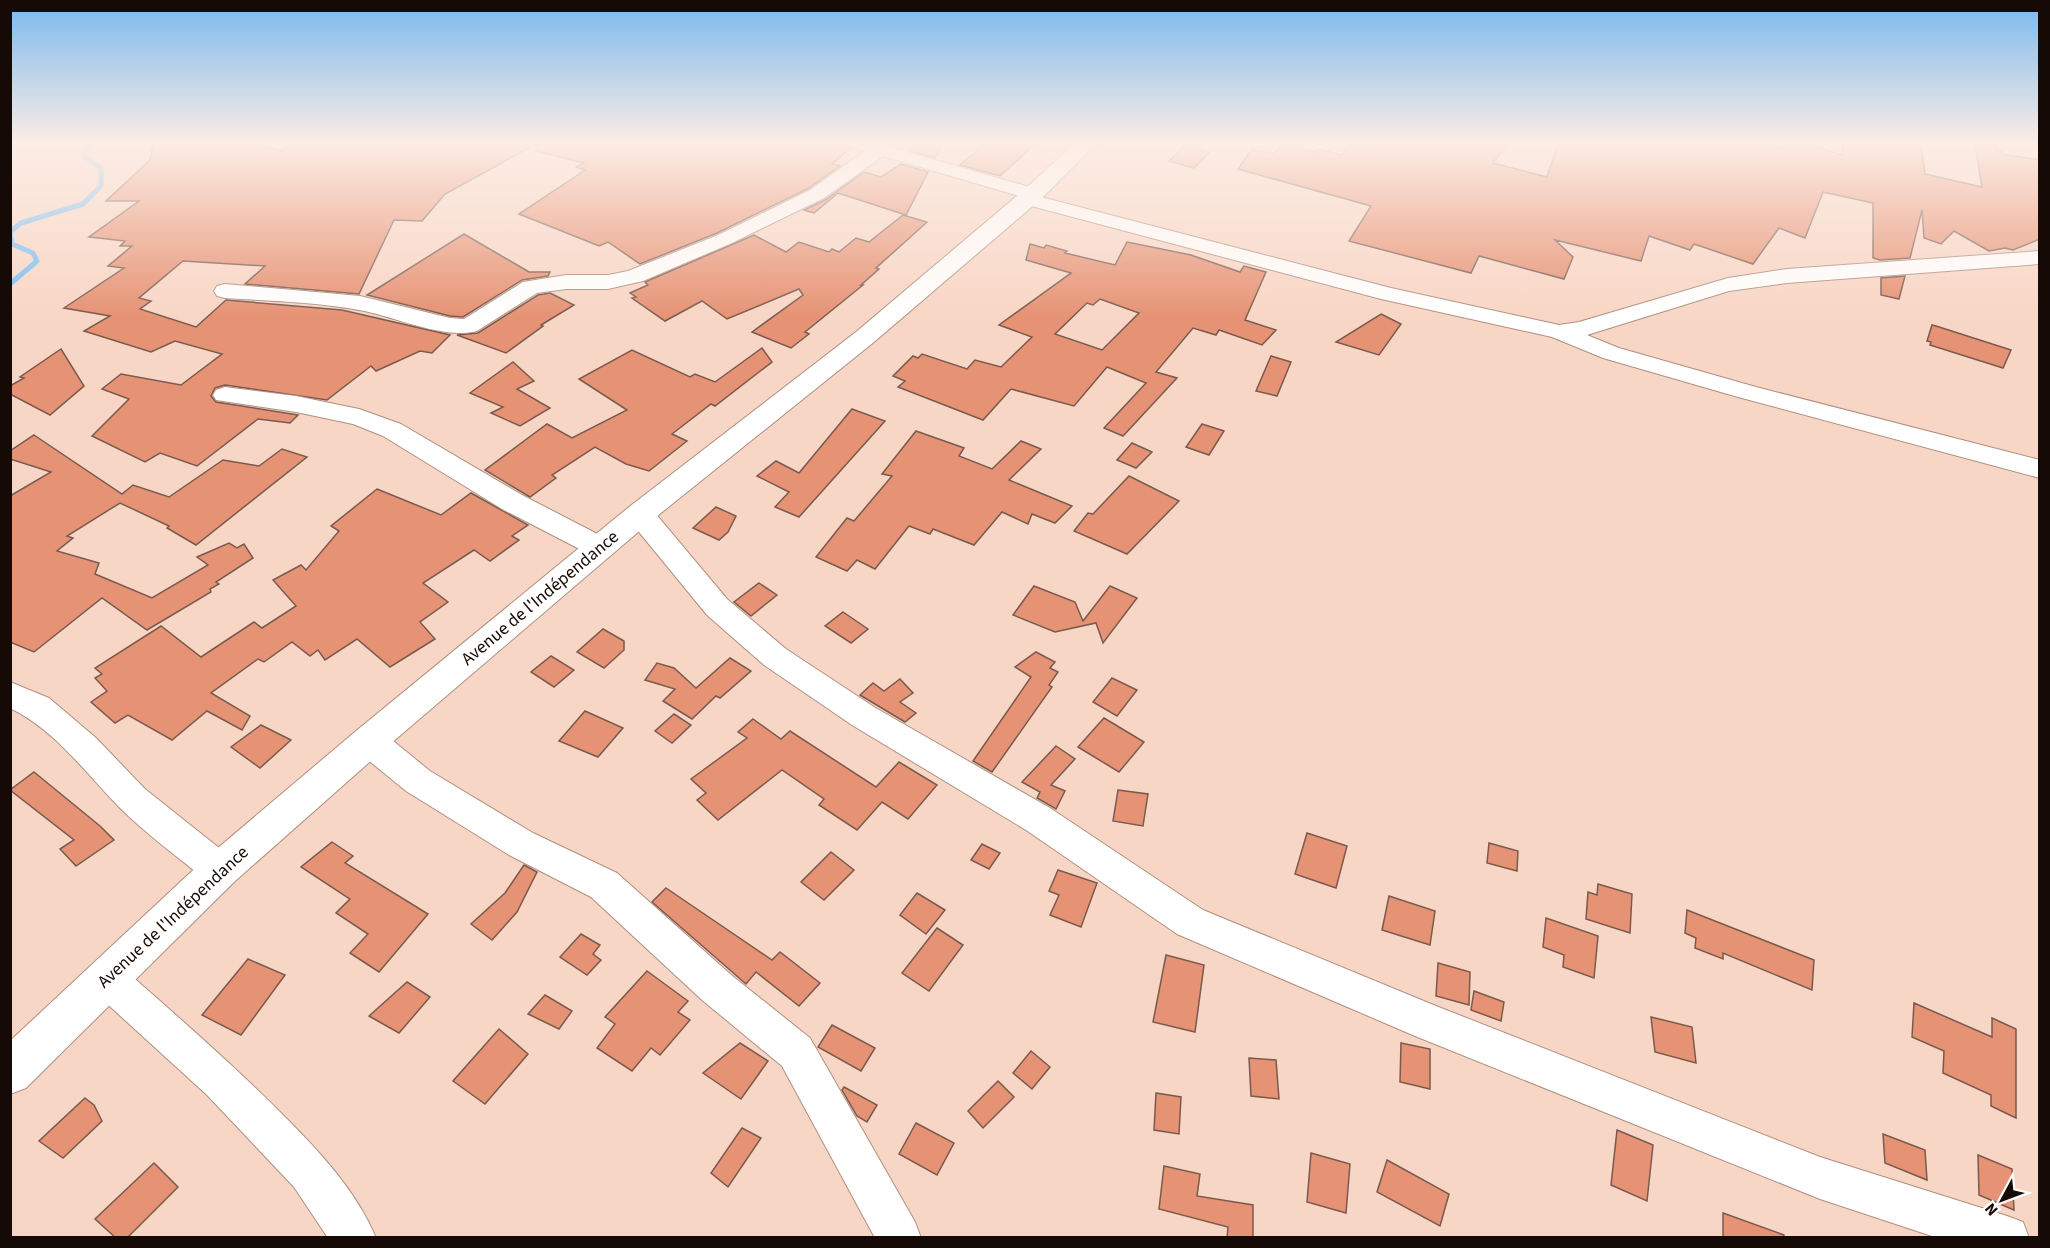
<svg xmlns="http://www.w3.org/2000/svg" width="2050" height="1248" font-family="'Source Sans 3',sans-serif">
<rect width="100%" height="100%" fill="#f8d6c5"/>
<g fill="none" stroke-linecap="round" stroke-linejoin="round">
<g stroke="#75bdf7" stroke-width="5">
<path d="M10 232 21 223 83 204 101 186V168L86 158 85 149 92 144"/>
<path d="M10 233 12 244 33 253 37 261 10 284"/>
</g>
</g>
<g fill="#e69274" stroke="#7a5a4f" stroke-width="1.5" fill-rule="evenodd">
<path d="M153 144H256L281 151 291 144 387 147 392 144H536L445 194 422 221 394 220 359 294 245 284 265 266 183 261 139 298 151 301 140 309 196 327 226 300 342 310 450 335 432 353 420 351 376 371 371 366 327 400 225 385 215 388 211 396 216 402 298 415 290 423 258 419 197 466 160 453 145 462 92 436 129 399 102 389 121 374 181 385 222 354 175 341 151 352 84 331 110 316 64 308 124 268 108 266 132 246H120L125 241 89 237 139 201H106L150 160Z"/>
<path d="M536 144H801L816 147 820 144H850L851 148 832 164 840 166 809 188 717 233 640 264 608 242 599 246 519 214 585 170 576 167 584 163 536 151Z"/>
<path d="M912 144H943L935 158 908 150Z"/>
<path d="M985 144H1035L1000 176 960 165Z"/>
<path d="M1186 144 1209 153 1194 168 1169 161Z"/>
<path d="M1282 144 1316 152 1319 149 1341 155 1351 144 1375 146 1377 144H1507L1493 163 1547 177 1558 144H1762L1793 149 1800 144H1807L1842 155 1843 144H1921L1925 174 1982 187 1975 144H1989L1996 145 1997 150 2002 151V154L2040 160V239L2013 250 2005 248 1989 251 1954 231 1941 244 1924 238 1922 210 1910 258 1880 260 1873 258V203L1823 192 1805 238 1779 228 1753 264 1694 244 1690 250 1649 236 1641 261 1555 240 1573 257 1564 279 1479 256 1471 273 1349 241 1371 206 1238 169 1252 149 1273 154Z"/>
<path d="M901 164 928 172 906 215 838 193 814 213 804 210 825 200 864 172 881 177Z"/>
<path d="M903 215 927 222 876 268 879 269 861 285H863L805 332 809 334 791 348 752 332 803 295 799 289 727 319 702 301 665 321 632 298 636 297 630 293 648 285 645 282 754 235 786 252 799 242 829 252 832 249 839 252 856 238 869 242Z"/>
<path d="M464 234 529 272H550L548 276 522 280 463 317 450 316 367 295Z"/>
<path d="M1127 242 1191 255 1240 272 1244 266 1266 272 1245 320 1276 330 1262 345 1219 330 1216 335 1193 328 1156 372 1177 378 1123 436 1104 428 1146 383 1107 367 1074 406 1011 389 983 420 898 387 905 381 893 376 913 356 918 358 922 354 967 369 975 360 1001 367 1032 337 999 325 1071 273 1026 260 1030 244 1044 248 1046 245 1067 251 1065 253 1115 265ZM1100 299 1139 313 1102 350 1055 334 1087 303 1093 305Z"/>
<path d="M1905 276 1899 299 1881 295V278Z"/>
<path d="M550 293 574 305 541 325 543 326 506 353 457 335 478 333 538 295Z"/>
<path d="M1381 314 1401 324 1379 355 1336 342Z"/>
<path d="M1932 325 1936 326 2011 350 2003 368 1930 345 1931 342 1927 341Z"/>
<path d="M762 348 772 362 715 406 711 404 672 434 687 441 649 471 626 464 595 447 552 475 556 478 530 497 485 470 547 424 572 438 627 410 579 379 632 350 690 377 695 374 715 382Z"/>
<path d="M61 349 84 386 50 415 10 394V386L24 378 20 377Z"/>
<path d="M1271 356 1291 362 1277 396 1256 391Z"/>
<path d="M513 362 534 381 517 389 550 408 520 426 491 413 503 407 470 393Z"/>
<path d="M852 409 885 421 799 517 775 507 789 492 757 476 776 461 799 473Z"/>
<path d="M1202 424 1224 431 1209 455 1186 447Z"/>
<path d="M916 431 964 448 959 456 992 469 1021 441 1041 449 1009 480 1072 506 1055 523 1032 514 1028 524 1002 512 974 545 933 529 930 534 909 526 875 569 857 560 847 571 816 557 847 518 854 521 892 476 882 474Z"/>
<path d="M34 435 122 494 133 485 169 497 223 460 259 466 282 449 307 457 196 545 167 528 169 526 120 503 67 536 73 538 57 551 99 563 95 574 152 598 208 565 197 557 229 543 237 548 244 544 253 558 216 582 219 584 210 589 211 592 147 630 102 598 34 652 10 642V496L51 472 10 459V451Z"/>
<path d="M1132 443 1152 452 1136 468 1117 460Z"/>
<path d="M1129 476 1179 501 1127 554 1074 531 1088 513 1093 514Z"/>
<path d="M377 489 441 515 471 493 528 525 512 536 519 540 490 561 474 550 423 583 448 602 420 622 435 639 390 667 357 639 325 660 318 650 310 656 292 642 264 662 258 659 211 693 250 716 242 730 207 711 172 740 128 715 115 723 91 702 107 691 95 678 102 674 95 668 161 626 201 657 254 622 262 628 296 606 273 580 301 565 306 570 339 531 331 526Z"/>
<path d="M716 507 736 516 728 532 719 540 693 528Z"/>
<path d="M759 583 777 595 751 616 734 602Z"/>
<path d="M1034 586 1075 602 1083 621 1110 586 1137 598 1103 643 1096 623 1055 632 1013 615Z"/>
<path d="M843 612 868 629 851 643 825 626Z"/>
<path d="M603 629 624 641V650L604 668 577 652Z"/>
<path d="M1036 652 1055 662 1050 668 1058 672 1049 685 1052 687 992 772 973 761 1031 677 1015 667Z"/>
<path d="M551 656 574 670 554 687 531 672Z"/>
<path d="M730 658 751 671 720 698 716 696 692 719 663 701 675 689 645 680 657 663 674 668 696 688Z"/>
<path d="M1112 678 1137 690 1117 716 1093 702Z"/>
<path d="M900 679 913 693 900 702 916 713 905 722 860 695 873 683 884 691Z"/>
<path d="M585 711 623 728 598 757 559 741Z"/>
<path d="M674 714 691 725 672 743 655 731Z"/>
<path d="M1104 718 1144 742 1119 772 1078 747Z"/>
<path d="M753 719 781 739 790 731 876 787 899 762 937 785 908 819 882 802 857 830 819 805 824 799 782 770 718 820 697 800 706 793 691 779 747 738 738 732Z"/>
<path d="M261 725 291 740 260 768 231 747Z"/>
<path d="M1056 746 1075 759 1051 785 1065 791 1056 809 1037 798 1040 792 1022 782Z"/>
<path d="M34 772 100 826 114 840 76 866 60 849 74 840 10 790Z"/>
<path d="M1118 790 1148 794 1143 826 1113 821Z"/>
<path d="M1307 833 1347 846 1336 888 1295 874Z"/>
<path d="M332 842 353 856 345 863 428 914 379 972 350 953 368 934 336 913 350 899 301 867Z"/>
<path d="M1489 843 1518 851 1517 871 1487 863Z"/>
<path d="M982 844 1000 853 989 869 971 860Z"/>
<path d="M831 852 854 870 824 900 801 882Z"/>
<path d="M524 865 537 872 517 912 492 940 471 924 505 893Z"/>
<path d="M1058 870 1097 883 1081 927 1050 915 1059 895 1049 891Z"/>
<path d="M1598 884 1632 894 1630 933 1586 919 1588 892 1597 895Z"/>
<path d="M666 888 772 960 780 952 820 983 799 1006 756 972 746 984 652 902Z"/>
<path d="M917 893 945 910 926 934 900 915Z"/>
<path d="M1389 896 1435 911 1430 945 1382 930Z"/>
<path d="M1687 910 1814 960 1812 990 1723 953V959L1695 948 1696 938 1685 933Z"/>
<path d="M1546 918 1598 936 1594 978 1563 967 1564 955 1543 947Z"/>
<path d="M937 928 963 945 929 991 902 973Z"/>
<path d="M581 934 600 945 593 954 601 960 587 975 560 957Z"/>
<path d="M1166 955 1204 965 1195 1032 1153 1022Z"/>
<path d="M248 959 285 975 241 1035 202 1015Z"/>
<path d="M1438 963 1470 972 1469 1005 1436 996Z"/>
<path d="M647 971 688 1001 678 1012 690 1020 660 1055 651 1048 632 1071 597 1048 615 1024 605 1017Z"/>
<path d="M407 982 430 997 399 1033 369 1016Z"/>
<path d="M1474 991 1504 1002 1501 1021 1471 1010Z"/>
<path d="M545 995 572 1011 559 1029 528 1014Z"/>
<path d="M1914 1003 1992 1037V1018L2016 1029V1118L1991 1106V1095L1943 1073 1944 1051 1912 1037Z"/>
<path d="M1651 1017 1692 1027 1696 1063 1655 1052Z"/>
<path d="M832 1025 875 1048 861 1071 818 1047Z"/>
<path d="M499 1029 528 1054 485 1104 453 1081Z"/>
<path d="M740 1043 768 1061 741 1099 703 1073Z"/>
<path d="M1401 1043 1430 1049V1089L1400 1082Z"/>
<path d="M1031 1051 1050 1067 1032 1089 1013 1073Z"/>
<path d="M1249 1058 1276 1060 1279 1099 1251 1096Z"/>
<path d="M998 1081 1014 1097 983 1128 968 1111Z"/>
<path d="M844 1087 877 1105 867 1122 857 1116 842 1090Z"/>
<path d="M1156 1093 1181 1097 1179 1134 1154 1130Z"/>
<path d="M85 1098 94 1105 102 1121 63 1158 39 1141Z"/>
<path d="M916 1123 954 1143 937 1175 899 1154Z"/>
<path d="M742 1128 761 1138 728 1187 711 1173Z"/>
<path d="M1617 1130 1653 1145 1647 1201 1611 1185Z"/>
<path d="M1883 1134 1925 1150 1927 1180 1885 1163Z"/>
<path d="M1311 1153 1350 1164 1346 1213 1307 1202Z"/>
<path d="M1978 1155 2012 1169 2014 1210 1979 1195Z"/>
<path d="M1387 1160 1449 1194 1440 1226 1377 1192Z"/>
<path d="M154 1163 178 1187 127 1238H116L95 1219Z"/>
<path d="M1164 1166 1200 1174 1197 1196 1253 1205V1238H1227L1228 1227 1159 1209Z"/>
<path d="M1723 1213 1784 1235 1783 1238H1723Z"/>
</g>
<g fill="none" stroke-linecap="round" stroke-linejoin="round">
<g stroke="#af8f7f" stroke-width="2">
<g id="minor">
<path d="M852 144H880L1040 190 1043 194 1041 197 1391 288 1559 325 1579 322 1728 278 1787 269 2040 251V264L1787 283 1729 291 1587 335 1619 348 1756 387 2040 460V478L1738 397 1603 358 1552 337 1381 299 1020 203 1017 199 1019 196 883 156 824 198 732 243 643 281 608 289H566L537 293 477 331C443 340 394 316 359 310 315 302 270 301 225 298L217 296 214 291 217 286 225 284 360 296 450 318 464 319 523 282 566 275H608L628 271 718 235 810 190 865 151 854 148Z"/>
<path d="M225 387 296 396 359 409 401 424 522 495 611 541 615 548 611 555 601 558 591 555 502 509 383 436 353 424 296 412 216 400 213 395 216 390Z"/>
<path d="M640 505 650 507 727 599 786 649 874 707 1050 808 1203 910 1431 1004 1820 1157 2007 1216 2023 1222 2029 1238H1938L1820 1199 1415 1036 1177 934 1026 830 852 725 764 665 707 615 630 521 626 514 630 507Z"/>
<path d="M10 682 49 698 96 738 145 789 233 859 238 870 233 881 220 886 207 881C178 857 146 834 119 807 86 773 54 729 10 708Z"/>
<path d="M369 728 381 731 430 771 533 833 617 873 730 974 810 1038 915 1222 921 1238H875L782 1066 702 1000 591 897 509 855 406 791 357 751 353 741 357 731Z"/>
<path d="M106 960 119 965C175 1014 230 1062 282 1114 318 1150 356 1190 376 1238H328L294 1187 207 1095 93 991 87 978 93 965Z"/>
</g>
</g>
<g stroke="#af8f7f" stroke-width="2">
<path id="major" d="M1074 144H1096L1041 199 874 342 651 521 382 751 234 882 26 1088 10 1094V1041L206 858 356 731 629 507 856 332 1025 189Z"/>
</g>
<use href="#minor" fill="#fff" fill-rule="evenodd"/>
<use href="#major" fill="#fff" fill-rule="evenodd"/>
</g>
<linearGradient id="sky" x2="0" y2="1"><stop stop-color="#7ab8ee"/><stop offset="0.45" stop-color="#fcede5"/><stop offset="1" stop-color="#fcede5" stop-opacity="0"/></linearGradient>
<rect width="2050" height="318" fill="url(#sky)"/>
<g text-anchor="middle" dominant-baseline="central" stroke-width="4.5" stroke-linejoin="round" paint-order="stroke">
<g font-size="18" fill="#150a05" stroke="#fff">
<text transform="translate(540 598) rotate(-40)">Avenue de l'Indépendance</text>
<text transform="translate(173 917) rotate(-43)">Avenue de l'Indépendance</text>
</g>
</g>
<rect width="2050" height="1248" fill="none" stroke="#150a05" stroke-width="24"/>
<g transform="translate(2002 1200) rotate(229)" stroke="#ffffff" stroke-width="4.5" paint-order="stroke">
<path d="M0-4.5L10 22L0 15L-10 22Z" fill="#150a05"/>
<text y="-9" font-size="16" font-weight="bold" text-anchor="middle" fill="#150a05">N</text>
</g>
</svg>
